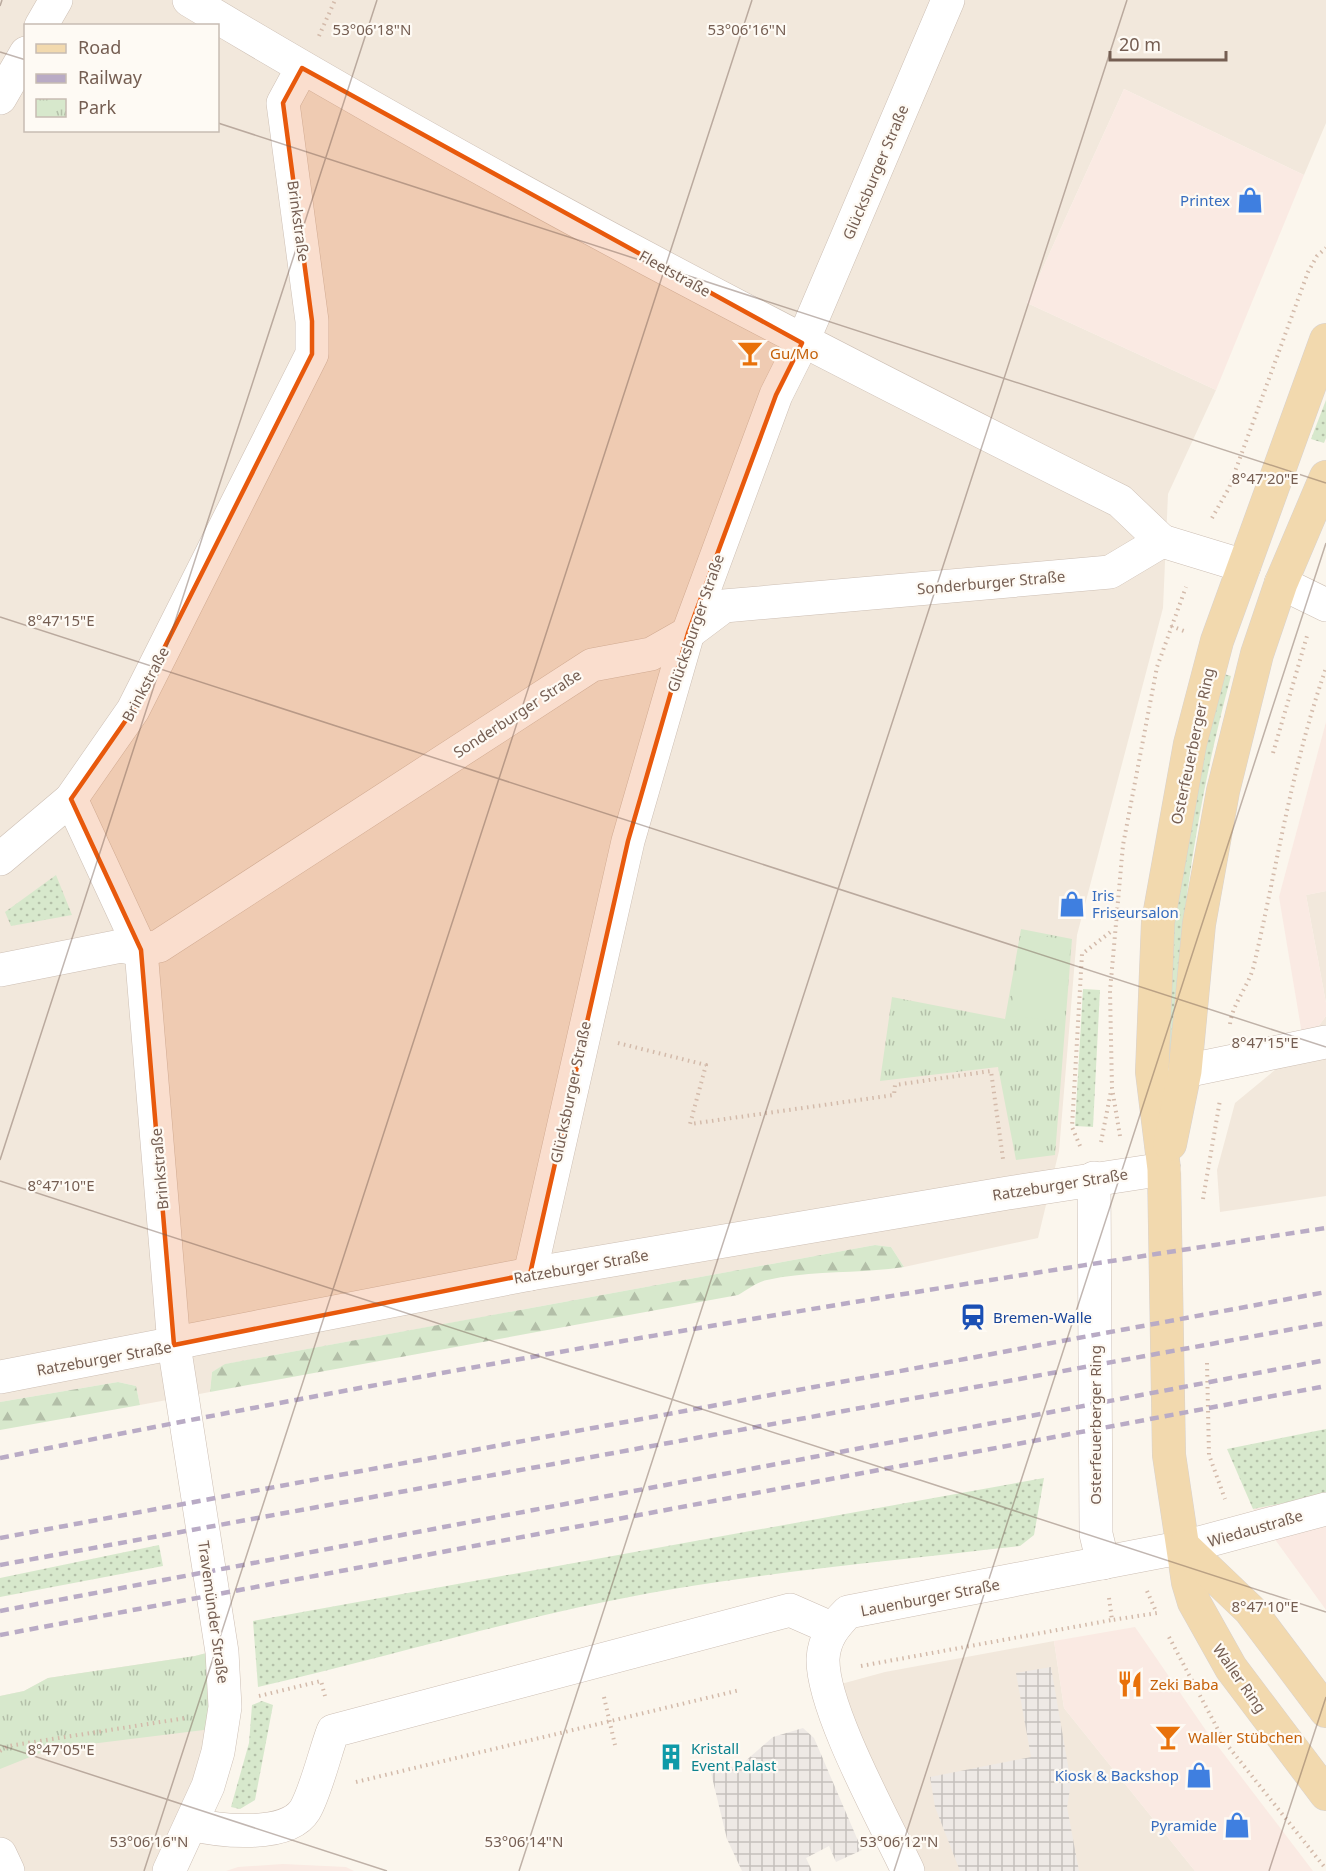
<svg xmlns="http://www.w3.org/2000/svg" width="1326" height="1871" font-family="'Noto Sans',sans-serif">
<defs>
<pattern id="industrial-grid" width="8" height="8" patternUnits="userSpaceOnUse" patternTransform="scale(1.5)"><rect width="8" height="8" fill="#eee9e5"/><path d="M0 4h8M4 0v8" fill="none" stroke="#c5c0bc"/></pattern>
<pattern id="grass-dots" width="8" height="8" patternUnits="userSpaceOnUse" patternTransform="scale(1.5)"><rect width="8" height="8" fill="#d7e8cc"/><path d="M2 2h.1M6 6h.1" fill="none" stroke="#b3bfa8" stroke-width="1.8" stroke-linecap="round"/></pattern>
<pattern id="forest-firs" width="22" height="20" patternUnits="userSpaceOnUse" patternTransform="scale(1.5)"><rect width="22" height="20" fill="#d7e8cc"/><path d="M5 1l3.5 6h-7zM16 11l3.5 6h-7z" fill="#b3bfa8"/></pattern>
<pattern id="park-tufts" width="24" height="20" patternUnits="userSpaceOnUse" patternTransform="scale(1.5)"><rect width="24" height="20" fill="#d7e8cc"/><path d="M3 7l-1-3M5 7V3M7 7l1-3M15 17l-1-3M17 17v-4M19 17l1-3" fill="none" stroke="#b3bfa8"/></pattern>
</defs>
<rect width="100%" height="100%" fill="#fbf6ed"/>
<g fill="#f2e8dc" fill-rule="evenodd">
<path d="M0 0H1326V123L1304 175 1124 89 1027 303 1216 390 1168 494 1163 608 1077 935 1059 1151 1038 1238 904 1267 891 1247 875 1245 226 1364 212 1372 210 1392 140 1405 136 1386 118 1382 0 1402ZM26 26H218V130H26Z"/>
<path d="M1326 891V1003L1306 895Z"/>
<path d="M1326 1016V1196L1220 1212 1217 1170 1235 1103 1304 1046Z"/>
<path d="M1054 1641 1064 1708 1195 1871H892L819 1690 885 1672Z"/>
<path d="M218 1650 182 1871H0V1696L24 1691 48 1678 195 1656Z"/>
</g>
<g fill="#faeae3">
<path d="M1124 89 1304 175 1216 390 1027 303Z"/>
<path d="M1326 722V891L1306 895 1326 1003V1016L1304 1046 1279 897Z"/>
<path d="M1326 1495V1610L1253 1509Z"/>
<path d="M1135 1627 1207 1732 1313 1871H1195L1064 1708 1054 1641Z"/>
<path d="M283 1864 346 1867 354 1871H226L238 1867Z"/>
</g>
<g fill="url(#industrial-grid)">
<path d="M1051 1667 1071 1783 1067 1807 1079 1871H960L935 1807 930 1777 1031 1757 1016 1673Z"/>
<path d="M803 1728 814 1738 862 1850 836 1862 829 1846 806 1858 812 1871H742L727 1839 711 1773 742 1764 773 1737Z"/>
</g>
<g fill="url(#grass-dots)">
<path d="M1326 400V438L1324 443 1311 439Z"/>
<path d="M1220 673 1231 676C1194 813 1177 942 1171 1083L1160 1043 1167 944Z"/>
<path d="M56 875 72 915 11 926 5 912Z"/>
<path d="M1083 989 1100 990 1093 1127 1075 1126Z"/>
<path d="M1326 1429V1495L1253 1509 1227 1449Z"/>
<path d="M1044 1478 1034 1535 1020 1546C873 1563 725 1575 580 1607 472 1631 366 1662 258 1687L253 1621Z"/>
<path d="M159 1545 163 1566 0 1597V1578Z"/>
<path d="M262 1701 273 1705 255 1800 240 1809 231 1807 249 1743 252 1705Z"/>
</g>
<g fill="url(#forest-firs)">
<path d="M875 1245 891 1247 904 1267C858 1274 813 1270 767 1280 757 1282 747 1290 738 1295L210 1392 212 1372 225 1364Z"/>
<path d="M118 1382 136 1386 140 1405 0 1430V1402Z"/>
</g>
<g fill="url(#park-tufts)">
<path d="M1021 929 1072 939 1055 1155 1016 1160 998 1067 880 1081 892 997 1005 1019Z"/>
<path d="M218 1650 220 1728 50 1749 0 1769V1696L24 1691 48 1678 195 1656Z"/>
</g>
<path fill="#d7e8cc" d="M1023 932 1071 941 1064 1021 1010 1016Z"/>
<g fill="none" stroke-linecap="round" stroke-linejoin="round">
<g stroke="#cdbfb4" stroke-width="34">
<g id="minor">
<path d="M189 0C491 182 805 344 1120 501L1162 541"/>
<path d="M41 26 56 0"/>
<path d="M0 98 26 53"/>
<path d="M1281 583 1326 605"/>
<path d="M71 799 141 950 174 1345 222 1652 225 1707 218 1752 208 1786 169 1871"/>
<path d="M0 859 71 799 133 710 312 354V321L283 103 302 68"/>
<path d="M0 970 121 946 141 950 159 946 592 665 651 654 688 633 724 606 1110 572 1162 541 1244 566"/>
<path d="M1185 1071 1326 1042"/>
<path d="M1094 1178 1096 1534 1103 1563"/>
<path d="M530 1274 628 841 688 633 776 395 802 343 948 0"/>
<path d="M0 1377 530 1274 1008 1193 1164 1169"/>
<path d="M191 1824C219 1831 287 1839 305 1810 316 1791 325 1752 333 1731L790 1610 831 1628"/>
<path d="M0 1854 8 1871"/>
<path d="M908 1871C885 1822 822 1709 823 1659 824 1638 835 1625 848 1612L1184 1547 1326 1509"/>
</g>
</g>
<g stroke="#d8d2cf" stroke-width="34">
<g id="major">
<path d="M1326 340 1217 641 1190 744 1158 922 1152 1072 1164 1169 1169 1455 1188 1582 1194 1602 1231 1668 1326 1794"/>
<path d="M1170 1144 1185 1071 1199 924 1223 791 1257 654 1281 583 1326 477"/>
<path d="M1184 1547 1250 1610 1326 1711"/>
</g>
</g>
<g stroke="#d3baaa" stroke-width="4" stroke-dasharray="1.5 4.5" stroke-linecap="butt">
<path d="M319 36 335 0"/>
<path d="M1212 518 1229 488 1308 272 1317 256 1326 248"/>
<path d="M1171 626 1184 631"/>
<path d="M1273 753 1307 636"/>
<path d="M1230 1024C1233 1002 1249 986 1254 965 1277 866 1292 765 1326 668"/>
<path d="M618 1043 706 1065 690 1124 894 1095 895 1085 991 1071 1003 1159"/>
<path d="M1120 1136 1112 1088 1110 991 1123 845 1157 667 1186 587"/>
<path d="M1101 1142 1111 1091"/>
<path d="M1080 1146 1072 1127 1082 954 1113 930"/>
<path d="M1203 1199 1220 1100"/>
<path d="M1207 1363 1209 1455 1225 1499"/>
<path d="M1147 1591 1155 1609"/>
<path d="M1109 1598 1112 1620 1157 1613"/>
<path d="M1169 1637 1224 1741 1326 1869"/>
<path d="M861 1666 1112 1620"/>
<path d="M259 1696 321 1681 325 1696"/>
<path d="M604 1697 615 1745"/>
<path d="M0 1751 8 1746 186 1718"/>
<path d="M356 1782 740 1690"/>
</g>
<use href="#minor" stroke="#fff" stroke-width="33"/>
<use href="#major" stroke="#f2d9ae" stroke-width="33"/>
<g stroke="#b9abc5" stroke-width="4.5" stroke-dasharray="9 6" stroke-linecap="butt">
<path d="M0 1458C439 1368 883 1295 1326 1228"/>
<path d="M0 1538 1326 1292"/>
<path d="M0 1565 1326 1323"/>
<path d="M0 1611 1326 1360"/>
<path d="M0 1635 1326 1386"/>
</g>
</g>
<path fill="#e8590c" fill-opacity="0.2" stroke="#e8590c" stroke-width="4.5" stroke-linejoin="round" d="M302 68 802 343 776 395 688 633 628 841 530 1274 174 1345 141 950 71 799 133 710 312 354V321L283 103Z"/>
<path fill="none" stroke="#755e52" stroke-width="1.5" stroke-opacity="0.45" d="M0 6 2 0M0 52 26 60M218 123 1326 483M0 617 1326 1047M0 1160 377 0M0 1181 1326 1612M0 1745 387 1871M144 1871 752 0M519 1871 1127 0M894 1871 1326 543M1269 1871 1326 1697"/>
<defs>
<g id="shop-bare" transform="scale(2.07)"><path d="M-5-2.5h2.3a2.7 3.5 0 0 1 5.4 0H5L5.5 6h-11ZM-1.5-2.5h3a1.5 2.3 0 0 0-3 0Z" fill="#3f7fe0" stroke="#fefaf4" stroke-width="2.5" paint-order="stroke"/></g>
<g id="bar-bare" transform="scale(2.07)"><path d="M-6-5H6L.8 .8V4.5H3.5V6h-7V4.5H-.8V.8Z" fill="#e8710a" stroke="#fefaf4" stroke-width="2.5" paint-order="stroke"/></g>
<g id="station-bare" transform="scale(2.07)"><path d="M-3-6H3Q5-6 5-4V2Q5 4 3 4L4.5 6H3L1.5 4h-3L-3 6H-4.5L-3 4Q-5 4-5 2V-4Q-5-6-3-6ZM-3.5-4v3h7v-3ZM-3.5 1v1.5H-2V1ZM2 1v1.5H3.5V1Z" fill="#1a4fb4" stroke="#fefaf4" stroke-width="2.5" paint-order="stroke"/></g>
<g id="restaurant-bare" transform="scale(2.07)"><path d="M-5-6h1v4h1v-4h1v4h1v-4h1v5L-1.5 .5V6h-2V.5L-5-1ZM5-6V6H3V1.5H1.5Q1.5-4 5-6Z" fill="#e8710a" stroke="#fefaf4" stroke-width="2.5" paint-order="stroke"/></g>
<g id="building-bare" transform="scale(2.07)"><path d="M-4-6H4V6H1V3H-1V6H-4ZM-2.5-4.3h1.7v1.8h-1.7ZM.8-4.3h1.7v1.8H.8ZM-2.5-1h1.7V.8h-1.7ZM.8-1h1.7V.8H.8Z" fill="#0f9aa8" stroke="#fefaf4" stroke-width="2.5" paint-order="stroke"/></g>
</defs>
<g fill-rule="evenodd">
<use href="#shop-bare" x="1250" y="200"/>
<use href="#bar-bare" x="750" y="353"/>
<use href="#shop-bare" x="1072" y="904"/>
<use href="#station-bare" x="973" y="1317"/>
<use href="#restaurant-bare" x="1130" y="1684"/>
<use href="#bar-bare" x="1168" y="1737"/>
<use href="#building-bare" x="671" y="1757"/>
<use href="#shop-bare" x="1199" y="1775"/>
<use href="#shop-bare" x="1237" y="1825"/>
</g>
<g text-anchor="middle" dominant-baseline="central" stroke-width="4.5" stroke-linejoin="round" paint-order="stroke">
<g font-size="15" fill="#755e52" stroke="#fefaf4">
<text transform="translate(875 172) rotate(-67)">Glücksburger Straße</text>
<text transform="translate(299 221) rotate(82)">Brinkstraße</text>
<text transform="translate(675 273) rotate(29)">Fleetstraße</text>
<text transform="translate(991 582) rotate(-5)">Sonderburger Straße</text>
<text transform="translate(695 623) rotate(-71)">Glücksburger Straße</text>
<text transform="translate(145 684) rotate(-62)">Brinkstraße</text>
<text transform="translate(517 713) rotate(-33)">Sonderburger Straße</text>
<text transform="translate(1192 746) rotate(-78)">Osterfeuerberger Ring</text>
<text transform="translate(570 1092) rotate(-78)">Glücksburger Straße</text>
<text transform="translate(159 1169) rotate(-95)">Brinkstraße</text>
<text transform="translate(1060 1184) rotate(-9)">Ratzeburger Straße</text>
<text transform="translate(581 1266) rotate(-10)">Ratzeburger Straße</text>
<text transform="translate(104 1358) rotate(-10)">Ratzeburger Straße</text>
<text transform="translate(1095 1425) rotate(-90)">Osterfeuerberger Ring</text>
<text transform="translate(1255 1528) rotate(-16)">Wiedaustraße</text>
<text transform="translate(930 1597) rotate(-11)">Lauenburger Straße</text>
<text transform="translate(214 1612) rotate(82)">Travemünder Straße</text>
<text transform="translate(1240 1678) rotate(55)">Waller Ring</text>
</g>
<g font-size="15" fill="#366cbe" stroke="#fefaf4" text-anchor="end">
<text x="1230" y="200">Printex</text>
<text x="1092" y="895" text-anchor="start">Iris<tspan x="1092" dy="17">Friseursalon</tspan></text>
<text x="1179" y="1775">Kiosk &amp; Backshop</text>
<text x="1217" y="1825">Pyramide</text>
</g>
<g font-size="15" fill="#c56008" stroke="#fefaf4" text-anchor="start">
<text x="770" y="353">Gu/Mo</text>
<text x="1150" y="1684">Zeki Baba</text>
<text x="1188" y="1737">Waller Stübchen</text>
</g>
<g font-size="15" fill="#164399" stroke="#fefaf4" text-anchor="start">
<text x="993" y="1317">Bremen-Walle</text>
</g>
<g font-size="15" fill="#0d838f" stroke="#fefaf4" text-anchor="start">
<text x="691" y="1748">Kristall<tspan x="691" dy="17">Event Palast</tspan></text>
</g>
</g>
<g font-size="15" text-anchor="middle" fill="#755e52" stroke="#fefaf4" stroke-width="4.5" stroke-linejoin="round" paint-order="stroke">
<text x="372" y="35">53°06'18"N</text>
<text x="747" y="35">53°06'16"N</text>
<text x="1265" y="484">8°47'20"E</text>
<text x="61" y="626">8°47'15"E</text>
<text x="1265" y="1048">8°47'15"E</text>
<text x="61" y="1191">8°47'10"E</text>
<text x="1265" y="1612">8°47'10"E</text>
<text x="61" y="1755">8°47'05"E</text>
<text x="149" y="1847">53°06'16"N</text>
<text x="524" y="1847">53°06'14"N</text>
<text x="899" y="1847">53°06'12"N</text>
</g>
<rect x="24" y="24" width="195" height="108" fill="#fefaf4" stroke="#c7bcb3" stroke-width="1.5"/>
<rect x="36" y="44" width="30" height="9" fill="#f2d9ae" stroke="#c7bcb3" stroke-width="1.5"/>
<text x="78" y="54" font-size="18" fill="#755e52">Road</text>
<rect x="36" y="74" width="30" height="9" fill="#b9abc5" stroke="#c7bcb3" stroke-width="1.5"/>
<text x="78" y="84" font-size="18" fill="#755e52">Railway</text>
<rect x="36" y="99" width="30" height="18" fill="url(#park-tufts)" stroke="#c7bcb3" stroke-width="1.5"/>
<text x="78" y="114" font-size="18" fill="#755e52">Park</text>
<path d="M1110 51v9h116v-9" fill="none" stroke="#755e52" stroke-width="3"/>
<text x="1119" y="51" font-size="18" fill="#755e52" stroke="#fefaf4" stroke-width="4.5" paint-order="stroke">20 m</text>
</svg>
